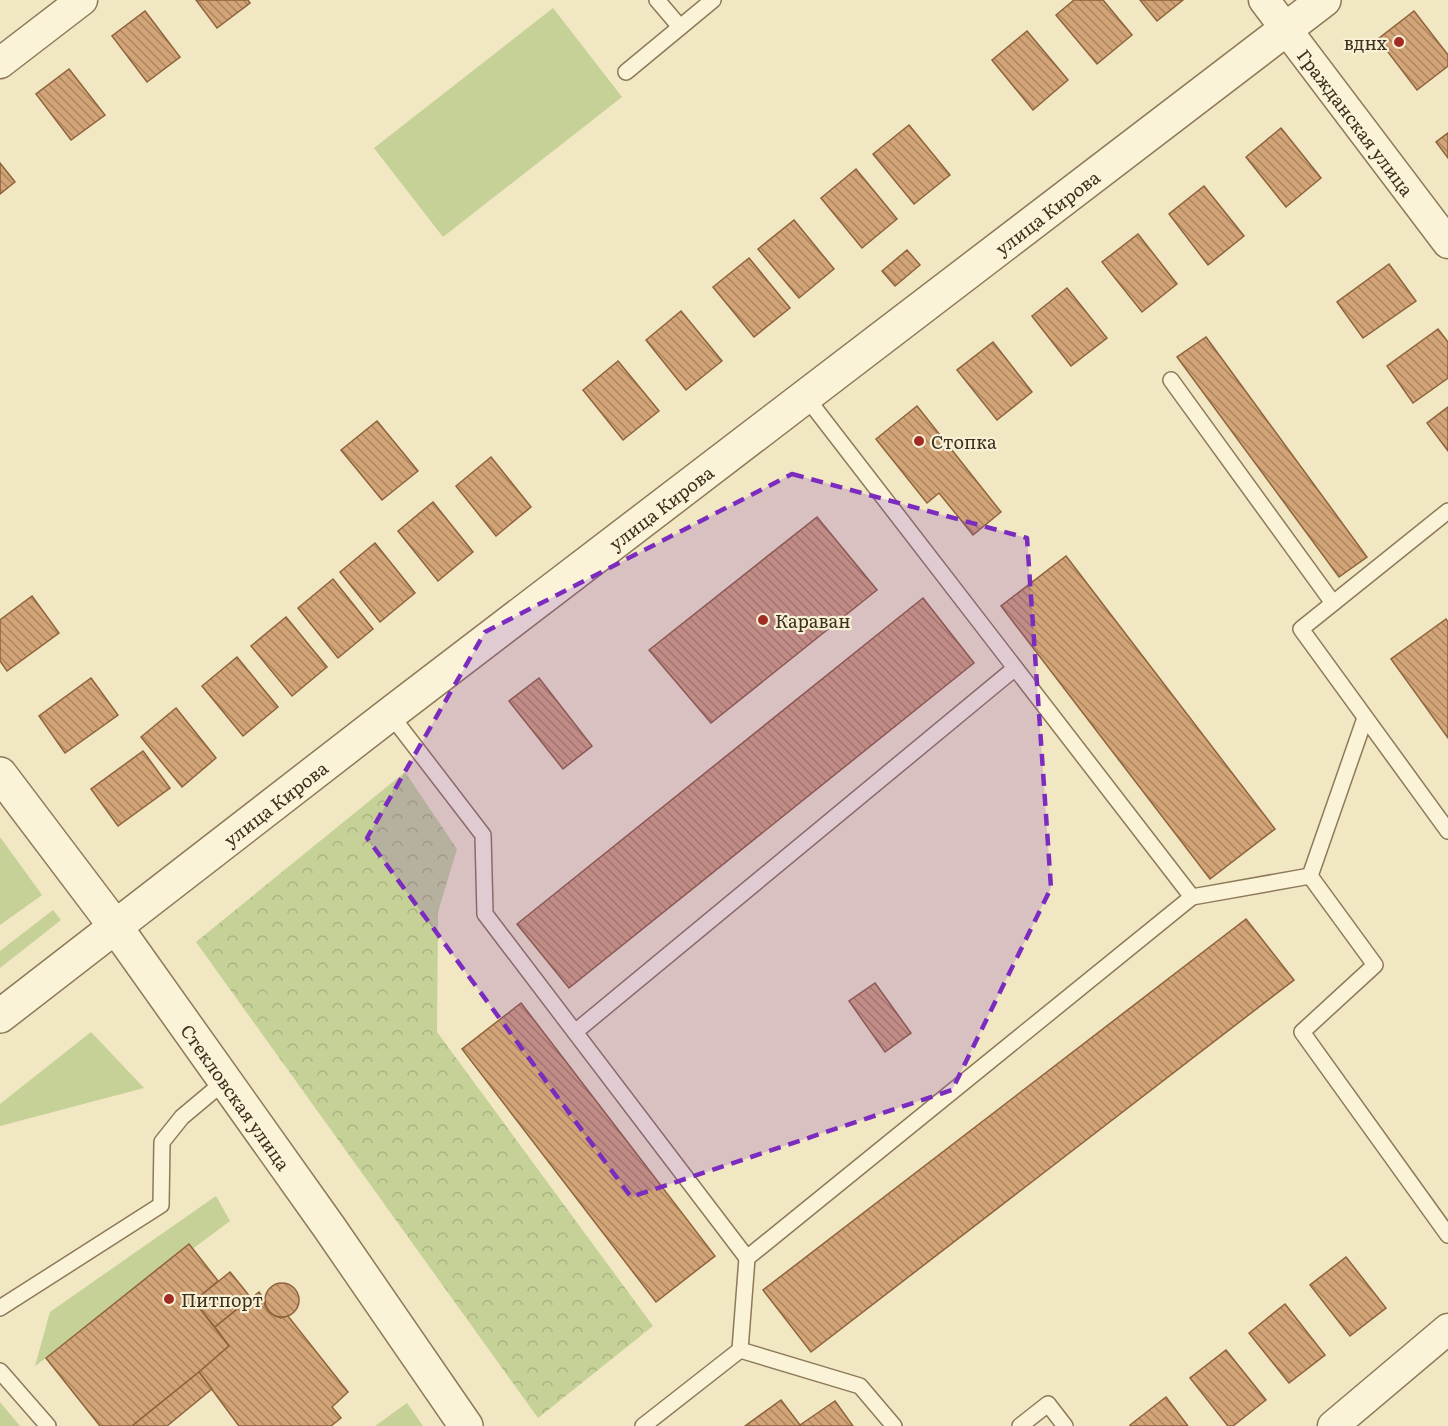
<svg xmlns="http://www.w3.org/2000/svg" width="1448" height="1426" font-family="Literata,serif">
<defs>
<pattern id="park-crowns" width="20" height="18" patternUnits="userSpaceOnUse" patternTransform="scale(1.5)"><rect width="20" height="18" fill="#c5d196"/><path d="M2 6a3 3 0 1 1 6 0M12 15a3 3 0 1 1 6 0" fill="none" stroke="#aab481"/></pattern>
<pattern id="building-back-hatch" width="6" height="6" patternUnits="userSpaceOnUse" patternTransform="scale(1.5)"><rect width="6" height="6" fill="#d2a477"/><path d="M-1 5l2 2M0 0l6 6M5-1l2 2" fill="none" stroke="#ac8661"/></pattern>
</defs>
<rect width="100%" height="100%" fill="#f1e7c3"/>
<g fill="#c5d196">
<path d="M553 8 622 97 443 237 374 148Z"/>
<path d="M0 837 42 895 0 925Z"/>
<path d="M53 910 61 920 0 968V951Z"/>
<path d="M91 1032 144 1088 0 1126V1104Z"/>
<path d="M216 1196 230 1221 35 1366 50 1312Z"/>
<path d="M0 1402 20 1426H0Z"/>
<path d="M407 1403 423 1426H375Z"/>
</g>
<path fill="url(#park-crowns)" d="M405 772 457 849 438 912 437 1032 653 1326 538 1418 196 942Z"/>
<g fill="url(#building-back-hatch)" stroke="#8f633c" stroke-width="1.5">
<path d="M196 0H248L250 3 217 28Z"/>
<path d="M1074 0H1103L1132 35 1097 64 1056 15Z"/>
<path d="M1140 0H1183L1157 21Z"/>
<path d="M145 11 180 57 147 82 112 36Z"/>
<path d="M1414 11 1448 55V66L1417 90 1378 39Z"/>
<path d="M1027 31 1068 80 1033 110 992 60Z"/>
<path d="M69 69 105 115 71 140 36 94Z"/>
<path d="M909 125 950 175 914 204 873 154Z"/>
<path d="M1281 128 1321 178 1286 207 1246 157Z"/>
<path d="M1448 133V158L1436 142Z"/>
<path d="M0 163 15 182 0 194Z"/>
<path d="M856 169 897 219 862 248 821 198Z"/>
<path d="M1204 186 1244 236 1208 265 1169 214Z"/>
<path d="M794 220 834 269 799 298 758 249Z"/>
<path d="M1138 234 1177 284 1142 312 1102 262Z"/>
<path d="M907 250 920 265 895 286 882 271Z"/>
<path d="M749 258 790 308 754 337 713 287Z"/>
<path d="M1389 264 1416 301 1363 338 1337 302Z"/>
<path d="M1067 288 1107 338 1071 366 1032 316Z"/>
<path d="M681 311 722 361 686 390 646 340Z"/>
<path d="M1438 329 1448 342V378L1413 403 1387 366Z"/>
<path d="M1206 337 1367 557 1339 577 1177 357Z"/>
<path d="M993 342 1032 392 997 420 957 370Z"/>
<path d="M618 361 659 411 623 440 583 390Z"/>
<path d="M917 406 1001 512 973 535 939 493 927 503 876 439Z"/>
<path d="M1448 407V451L1427 423Z"/>
<path d="M377 421 418 471 382 500 341 450Z"/>
<path d="M491 457 531 507 496 536 456 486Z"/>
<path d="M433 502 473 552 438 581 398 531Z"/>
<path d="M817 517 877 590 711 723 649 650Z"/>
<path d="M375 543 415 593 380 622 340 572Z"/>
<path d="M1066 556 1275 829 1210 879 1001 606Z"/>
<path d="M333 579 373 629 338 658 298 608Z"/>
<path d="M32 596 59 633 7 671 0 661V620Z"/>
<path d="M923 598 974 663 569 988 517 924Z"/>
<path d="M286 617 327 667 292 696 251 646Z"/>
<path d="M1446 619 1448 622V738L1391 659Z"/>
<path d="M237 657 278 707 243 736 202 686Z"/>
<path d="M91 678 118 715 65 753 39 716Z"/>
<path d="M539 678 592 746 563 769 509 701Z"/>
<path d="M176 708 216 758 182 787 141 737Z"/>
<path d="M143 751 170 788 118 826 91 789Z"/>
<path d="M1246 919 1294 980 811 1352 763 1290Z"/>
<path d="M875 983 911 1033 885 1052 849 1001Z"/>
<path d="M521 1003 715 1256 656 1302 462 1049Z"/>
<path d="M189 1244 218 1281 194 1301 229 1346 199 1372 132 1426H100L46 1358Z"/>
<path d="M1346 1257 1386 1308 1350 1336 1310 1285Z"/>
<path d="M230 1272 251 1298 215 1327 194 1301Z"/>
<circle cx="282" cy="1300" r="17"/>
<path d="M259 1292 264 1299 265 1306 269 1312 275 1316 281 1318 288 1316 348 1392 332 1407 341 1418 331 1426H239L199 1372 229 1346 215 1327Z"/>
<path d="M1285 1304 1325 1355 1289 1383 1249 1333Z"/>
<path d="M1226 1350 1266 1400 1233 1426H1228L1190 1378Z"/>
<path d="M199 1372 212 1389 167 1426H132Z"/>
<path d="M1166 1397 1188 1426H1130V1425Z"/>
<path d="M781 1400 800 1425 799 1426H745Z"/>
<path d="M835 1401 853 1426H799L800 1425Z"/>
</g>
<g fill="none" stroke-linecap="round" stroke-linejoin="round">
<g stroke="#8e7958" stroke-width="18">
<g id="service">
<path d="M657 0 680 27"/>
<path d="M626 72 713 0"/>
<path d="M1171 380 1333 603"/>
<path d="M1448 511 1301 629 1448 831"/>
<path d="M390 714 483 835 485 914 747 1258 1192 897 806 397"/>
<path d="M1365 718 1310 876 1375 965 1302 1032 1448 1235"/>
<path d="M1192 897 1310 876"/>
<path d="M575 1032 1014 669"/>
<path d="M0 1308 161 1205 162 1142 182 1117 225 1081"/>
<path d="M740 1350 747 1258"/>
<path d="M0 1371 48 1426"/>
<path d="M643 1426 740 1350 860 1386 894 1426"/>
<path d="M1020 1426 1048 1404 1065 1426"/>
</g>
</g>
<g stroke="#8e7958" stroke-width="33">
<g id="minor">
<path id="s1" d="M1264 0 1448 243"/>
<path d="M0 63 82 0"/>
<path d="M1333 1426 1448 1329"/>
</g>
</g>
<g stroke="#8e7958" stroke-width="36">
<g id="tertiary">
<path id="s2" d="M0 774 115 926 329 1227 466 1426"/>
<path id="s3" d="M0 1016 390 714 1324 0"/>
</g>
</g>
<use href="#service" stroke="#fbf3d8" stroke-width="15"/>
<use href="#minor" stroke="#fbf3d8" stroke-width="30"/>
<use href="#tertiary" stroke="#fbf3d8" stroke-width="33"/>
</g>
<path fill="#7b2cbf" fill-opacity="0.2" stroke="#7b2cbf" stroke-width="4.5" stroke-dasharray="12 8" stroke-linejoin="round" d="M792 474 1027 538 1051 888 952 1090 631 1197 367 838 485 632Z"/>
<g fill="#a12c24" stroke="#f8f0d4" stroke-width="2">
<circle cx="1399" cy="42" r="6"/>
<circle cx="919" cy="441" r="6"/>
<circle cx="763" cy="620" r="6"/>
<circle cx="169" cy="1299" r="6"/>
</g>
<g text-anchor="middle" dominant-baseline="central" stroke-width="4.5" stroke-linejoin="round" paint-order="stroke">
<g font-size="18" fill="#3c2f1e" stroke="#f8f0d4" text-anchor="start">
<text x="1387" y="42" text-anchor="end">вднх</text>
<text x="931" y="441">Стопка</text>
<text x="775" y="620">Караван</text>
<text x="181" y="1299">Питпорт</text>
</g>
<g font-size="18" fill="#3c2f1e" stroke="#f8f0d4">
<text stroke="none"><textPath href="#s1" startOffset="153">Гражданская улица</textPath></text>
<text stroke="none"><textPath href="#s3" startOffset="1320">улица Кирова</textPath></text>
<text stroke="none"><textPath href="#s3" startOffset="834">улица Кирова</textPath></text>
<text stroke="none"><textPath href="#s3" startOffset="348">улица Кирова</textPath></text>
<text stroke="none"><textPath href="#s2" startOffset="400">Стекловская улица</textPath></text>
</g>
</g>
</svg>
